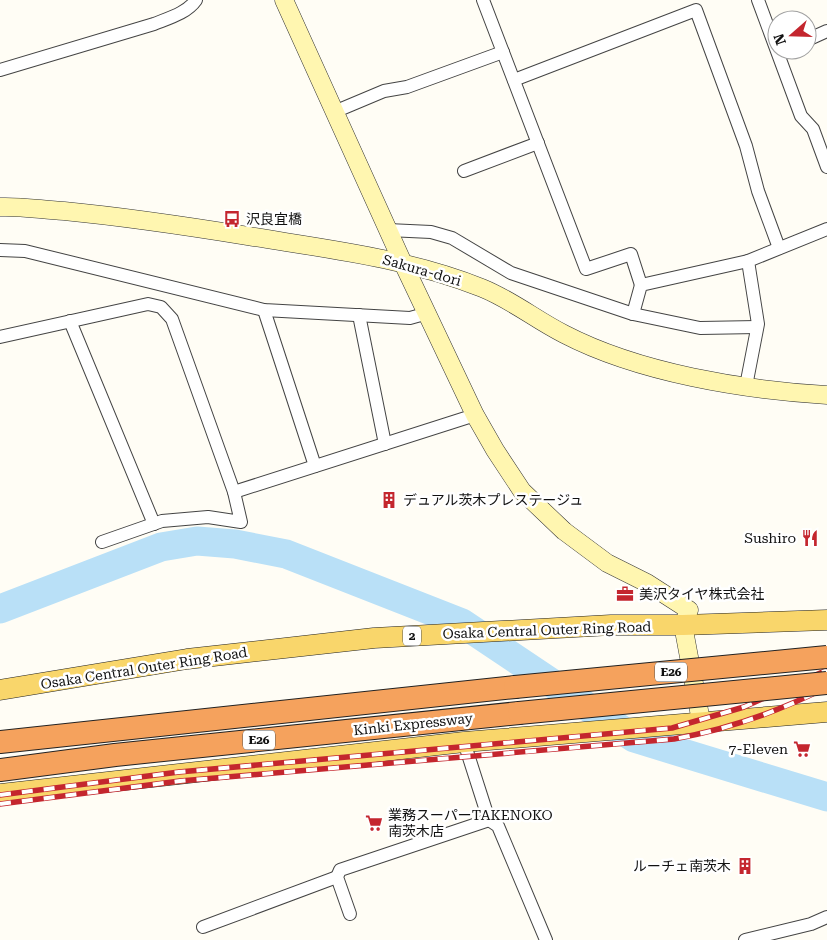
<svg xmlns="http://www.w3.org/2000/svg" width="827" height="940" font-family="'Roboto Serif','Noto Sans JP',serif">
<rect width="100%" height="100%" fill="#fffdf5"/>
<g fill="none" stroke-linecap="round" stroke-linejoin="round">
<path stroke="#b9e0f7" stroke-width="29" d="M0 609 161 547 197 541 235 544 286 554 462 623 634 738 827 797"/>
<g stroke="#444" stroke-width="14">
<g id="street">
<path d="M483 0 586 269 631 254 641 285"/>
<path d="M758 0 801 116 813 129 827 167"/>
<path d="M807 40 827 31"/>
<path d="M0 70 154 24C169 18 187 13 196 0"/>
<path d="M514 80 696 10 746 146 758 191 779 248"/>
<path d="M334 112 384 91 407 87 503 52"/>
<path d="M464 171 538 143"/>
<path d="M388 230 431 232 452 238 511 273 633 314 700 328 757 327"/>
<path d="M0 250 25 251 264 310 410 318 428 313"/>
<path d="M264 310 315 466"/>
<path d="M633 314 641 285 748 261"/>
<path d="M359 315 385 444"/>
<path d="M70 321 154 524"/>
<path d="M0 337 148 304 161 307 172 319 234 492 241 522 208 517 162 521 102 542"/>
<path d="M746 386 758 324 748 261 827 229"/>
<path d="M234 492 475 415"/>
<path d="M464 742 489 820 498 826 546 940"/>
<path d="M350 914 337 877 340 870 489 820"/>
<path d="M203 927 337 877"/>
<path d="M745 940 811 924 827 917"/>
</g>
</g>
<g stroke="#333" stroke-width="19">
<g id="secondary">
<path d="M284 0 402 261 475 415 495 450 522 491 564 531 607 563 647 583 689 610 683 625 701 721"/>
<path d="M0 207C21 206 43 210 64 211 126 217 186 226 248 236 327 249 407 258 482 288 512 300 536 320 564 334 639 373 744 390 827 395"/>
</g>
</g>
<g stroke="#222" stroke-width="21">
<g id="primary">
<path d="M0 690 187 659 374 638 611 625H683L827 620"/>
<path d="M0 794 464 742 827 712"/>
</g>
</g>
<g stroke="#222" stroke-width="24">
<g id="highway">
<path d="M0 742 515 687"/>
<path d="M0 770 115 755 519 713"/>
</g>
</g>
<use href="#street" stroke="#fff" stroke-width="12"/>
<use href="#secondary" stroke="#fff6b0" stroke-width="18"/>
<use href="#primary" stroke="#f9d66b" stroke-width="20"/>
<use href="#highway" stroke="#f5a25d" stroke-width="22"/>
<g stroke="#c4262e" stroke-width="5.5">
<g id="rail">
<path d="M0 795 179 772 672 728 744 707 827 670"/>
<path d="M0 804 180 781 674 739C729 729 778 712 827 687"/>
</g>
</g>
<use href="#rail" stroke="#fff" stroke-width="4" stroke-dasharray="11" stroke-linecap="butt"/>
<g stroke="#222" stroke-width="24" stroke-linecap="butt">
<g id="highway-bridge">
<path d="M515 687 827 657"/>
<path d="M519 713 827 683"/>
</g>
</g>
<use href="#highway-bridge" stroke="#f5a25d" stroke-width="22"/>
</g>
<defs>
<g id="bus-bare" transform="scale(1.35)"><path d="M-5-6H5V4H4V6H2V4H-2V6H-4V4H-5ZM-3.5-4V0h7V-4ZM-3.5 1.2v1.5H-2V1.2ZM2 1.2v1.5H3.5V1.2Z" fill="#c4262e" stroke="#fff" stroke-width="2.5" paint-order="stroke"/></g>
<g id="building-bare" transform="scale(1.35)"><path d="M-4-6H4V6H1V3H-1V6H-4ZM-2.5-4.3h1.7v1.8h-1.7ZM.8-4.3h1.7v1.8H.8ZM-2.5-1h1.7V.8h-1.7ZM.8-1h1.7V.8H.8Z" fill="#c4262e" stroke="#fff" stroke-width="2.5" paint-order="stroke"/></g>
<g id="restaurant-bare" transform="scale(1.35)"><path d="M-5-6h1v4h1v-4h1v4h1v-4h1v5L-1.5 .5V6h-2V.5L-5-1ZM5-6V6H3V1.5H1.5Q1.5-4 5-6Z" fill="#c4262e" stroke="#fff" stroke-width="2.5" paint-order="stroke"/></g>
<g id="office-bare" transform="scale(1.35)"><path d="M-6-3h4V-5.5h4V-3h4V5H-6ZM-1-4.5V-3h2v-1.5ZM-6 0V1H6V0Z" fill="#c4262e" stroke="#fff" stroke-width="2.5" paint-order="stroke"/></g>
<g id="supermarket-bare" transform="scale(1.35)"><path d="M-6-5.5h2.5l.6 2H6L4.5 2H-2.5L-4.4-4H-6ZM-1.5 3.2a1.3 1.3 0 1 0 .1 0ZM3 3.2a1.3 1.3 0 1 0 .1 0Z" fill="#c4262e" stroke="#fff" stroke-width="2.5" paint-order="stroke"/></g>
</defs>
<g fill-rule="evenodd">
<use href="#bus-bare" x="232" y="219"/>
<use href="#building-bare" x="389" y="500"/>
<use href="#restaurant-bare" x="810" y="538"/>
<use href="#office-bare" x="625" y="594"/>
<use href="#supermarket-bare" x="802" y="749"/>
<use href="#supermarket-bare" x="374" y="823"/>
<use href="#building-bare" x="745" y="866"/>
</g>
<g text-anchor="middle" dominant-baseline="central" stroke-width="5" stroke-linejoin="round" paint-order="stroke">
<g fill="#fff" stroke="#585858" stroke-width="1">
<rect x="403" y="626.5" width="18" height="19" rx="4"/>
<rect x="655" y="662.5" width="32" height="19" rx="4"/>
<rect x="243" y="730.5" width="32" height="19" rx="4"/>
</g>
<g font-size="12" font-weight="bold" fill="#111">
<text x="412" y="636">2</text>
<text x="671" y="672">E26</text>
<text x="259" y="740">E26</text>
</g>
<g font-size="14" fill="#111" stroke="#fff" text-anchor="start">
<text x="246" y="219">沢良宜橋</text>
<text x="403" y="500">デュアル茨木プレステージュ</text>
<text x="796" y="538" text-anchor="end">Sushiro</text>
<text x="639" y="594">美沢タイヤ株式会社</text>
<text x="788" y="749" text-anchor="end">7-Eleven</text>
<text x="388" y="815">業務スーパーTAKENOKO<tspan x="388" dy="16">南茨木店</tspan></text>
<text x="731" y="866" text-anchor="end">ルーチェ南茨木</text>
</g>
<g font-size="14" fill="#111" stroke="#fff">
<text transform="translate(422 270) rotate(16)">Sakura-dori</text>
<text transform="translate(547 630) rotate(-2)">Osaka Central Outer Ring Road</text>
<text transform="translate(144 668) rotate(-9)">Osaka Central Outer Ring Road</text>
<text transform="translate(413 724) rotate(-6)">Kinki Expressway</text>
</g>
</g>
<g transform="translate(792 35) rotate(250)"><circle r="24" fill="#ffffff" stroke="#a0a0a0"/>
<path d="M0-4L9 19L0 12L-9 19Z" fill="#c4262e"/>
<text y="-8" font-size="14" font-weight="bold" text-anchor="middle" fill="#111111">N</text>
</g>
</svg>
